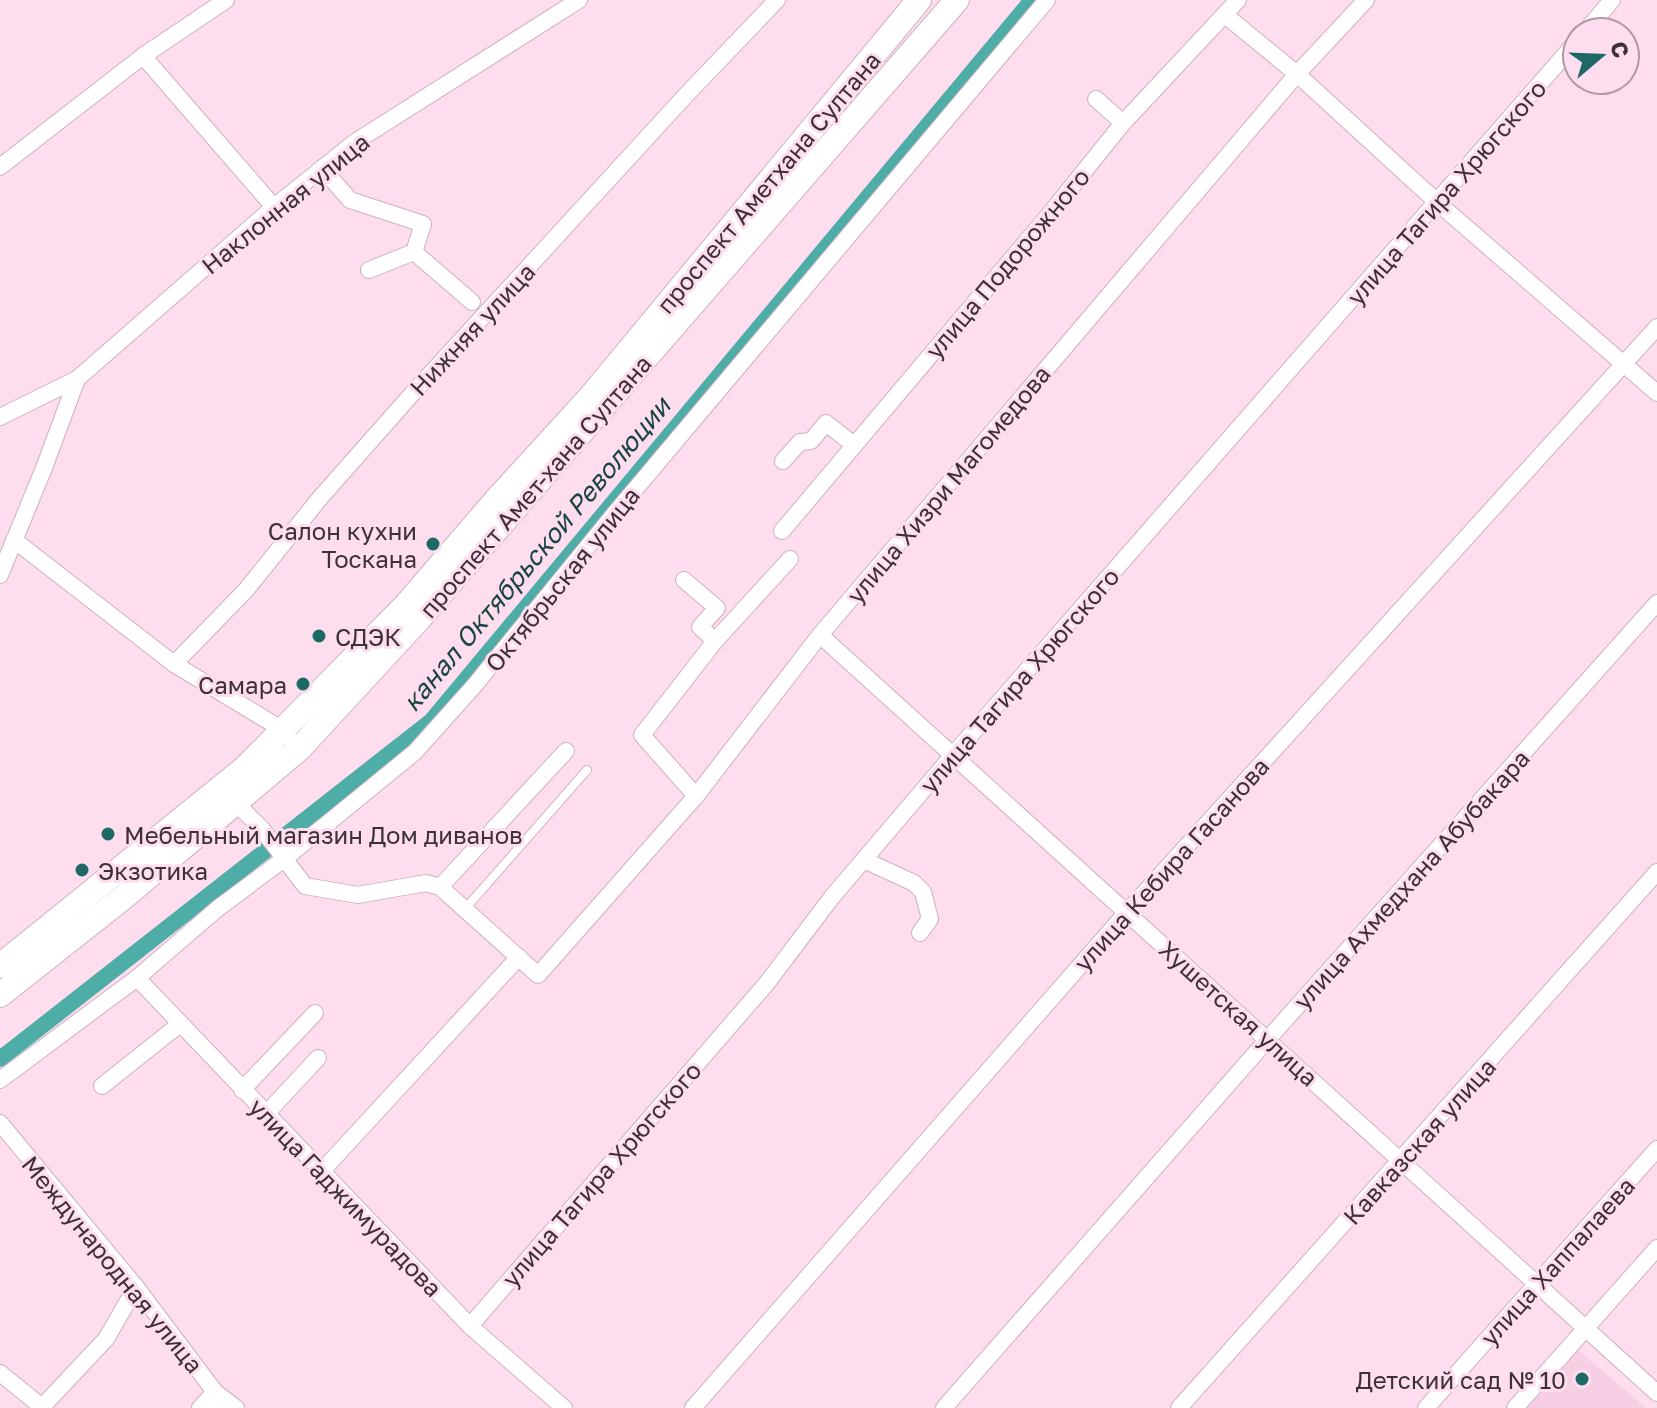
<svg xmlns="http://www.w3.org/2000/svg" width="1657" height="1408" font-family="'Golos Text',sans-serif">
<rect width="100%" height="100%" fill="#fdddee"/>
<path fill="#f6cfe5" d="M1578 1350 1646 1408H1527Z"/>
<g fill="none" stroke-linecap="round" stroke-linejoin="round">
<path stroke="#4fada7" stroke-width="16" d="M0 1059 431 721 1032 0"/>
<g stroke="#cfb0c1" stroke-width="10">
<path id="lane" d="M465 909 587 770"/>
</g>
<g stroke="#cfb0c1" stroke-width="18">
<g id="street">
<path d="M1225 15 1297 74 1438 203 1657 393"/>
<path d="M1585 32 1612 0"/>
<path d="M143 56 274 207"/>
<path d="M1096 99 1123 123"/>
<path d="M0 167 143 56 226 0"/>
<path d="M322 168 350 200 423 224 414 252 369 270"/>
<path d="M414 252 472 302"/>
<path d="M0 417 77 379 274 207 355 142 579 0"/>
<path d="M783 461 800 442 811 441 826 423 854 445"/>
<path d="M782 531 1053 210 1123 123 1238 0"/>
<path d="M14 540 174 664 283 730 288 737"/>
<path d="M0 575 44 468 77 379"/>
<path d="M684 580 717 608 700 627 715 641"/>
<path d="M820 635 1657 1393"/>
<path d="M174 664 246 590 320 498 412 394 687 94 777 0"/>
<path d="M229 796 262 829 305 886 358 895 426 883 440 887 538 975 696 796 820 635 1297 74 1366 0"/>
<path d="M696 796 642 735 715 641 790 559"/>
<path d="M864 860 914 883 923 892 930 919 920 933"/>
<path d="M440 887 566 751"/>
<path d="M137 978 470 1326 564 1408"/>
<path d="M0 1080 137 978 217 909 284 859 415 752 474 686 616 512 1047 0"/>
<path d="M102 1086 180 1024"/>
<path d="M242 1090 315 1013"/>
<path d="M266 1114 318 1058"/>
<path d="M0 1123 136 1287 215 1392 214 1408"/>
<path d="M321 1172 519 957"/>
<path d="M470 1326 767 983 832 897 953 755 1577 41"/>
<path d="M0 1373 42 1407"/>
<path d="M41 1408 106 1339 136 1287"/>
<path d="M200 1408 215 1392 236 1408"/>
<path d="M693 1408 1127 912 1657 327"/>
<path d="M944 1408 1268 1039 1657 603"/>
<path d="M1179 1408 1657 872"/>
<path d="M1426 1408 1657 1149"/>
<path d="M1515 1408 1657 1248"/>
</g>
</g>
<g stroke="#cfb0c1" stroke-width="26">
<g id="primary">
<path d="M0 966 245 768 406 605 497 499 592 395 919 0"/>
<path d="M0 995 124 897 299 749 419 619 957 0"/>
</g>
</g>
<use href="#lane" stroke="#fff" stroke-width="8"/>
<use href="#street" stroke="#fff" stroke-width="16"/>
<use href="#primary" stroke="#fff" stroke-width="24"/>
</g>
<g fill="#1e6966" stroke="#fdddee" stroke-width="3">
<circle cx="433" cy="544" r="8"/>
<circle cx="319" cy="636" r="8"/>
<circle cx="303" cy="684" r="8"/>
<circle cx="108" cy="834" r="8"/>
<circle cx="82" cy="870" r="8"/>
<circle cx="1582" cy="1379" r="8"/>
</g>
<g text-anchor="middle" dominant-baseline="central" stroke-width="6" stroke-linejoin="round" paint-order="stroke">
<g font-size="24" fill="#3d3138" stroke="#fdddee">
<text transform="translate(768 182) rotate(-50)">проспект Аметхана Султана</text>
<text transform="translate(1446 192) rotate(-49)">улица Тагира Хрюгского</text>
<text transform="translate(285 203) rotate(-39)">Наклонная улица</text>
<text transform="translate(1007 263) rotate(-50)">улица Подорожного</text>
<text transform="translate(472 329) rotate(-47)">Нижняя улица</text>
<text transform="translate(948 484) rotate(-50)">улица Хизри Магомедова</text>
<text transform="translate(535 486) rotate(-49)">проспект Амет-хана Султана</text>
<text transform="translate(562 579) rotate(-51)">Октябрьская улица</text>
<text transform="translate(1019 680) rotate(-49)">улица Тагира Хрюгского</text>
<text transform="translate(1171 864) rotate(-48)">улица Кебира Гасанова</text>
<text transform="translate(1411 879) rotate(-48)">улица Ахмедхана Абубакара</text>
<text transform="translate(1239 1013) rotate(42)">Хушетская улица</text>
<text transform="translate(1419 1141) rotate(-48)">Кавказская улица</text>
<text transform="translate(601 1174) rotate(-49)">улица Тагира Хрюгского</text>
<text transform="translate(346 1197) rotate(46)">улица Гаджимурадова</text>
<text transform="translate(1557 1261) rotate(-48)">улица Хаппалаева</text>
<text transform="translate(113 1264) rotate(51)">Международная улица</text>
</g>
<g font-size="24" fill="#3d3138" stroke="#fdddee" text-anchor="end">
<text x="417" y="530">Салон кухни<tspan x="417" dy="28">Тоскана</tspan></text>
<text x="335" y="636" text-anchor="start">СДЭК</text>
<text x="287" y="684">Самара</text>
<text x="124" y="834" text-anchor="start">Мебельный магазин Дом диванов</text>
<text x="98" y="870" text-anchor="start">Экзотика</text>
<text x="1566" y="1379">Детский сад № 10</text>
</g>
<g font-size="26" font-style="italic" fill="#1a4542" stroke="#fdddee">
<text transform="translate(536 554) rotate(-50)">канал Октябрьской Революции</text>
</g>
</g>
<g transform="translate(1601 56) rotate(71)"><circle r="38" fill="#fdddee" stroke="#b098a5" stroke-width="2"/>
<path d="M0-6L14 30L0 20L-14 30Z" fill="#1e6966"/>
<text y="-12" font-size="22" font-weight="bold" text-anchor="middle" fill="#3d3138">С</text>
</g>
</svg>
